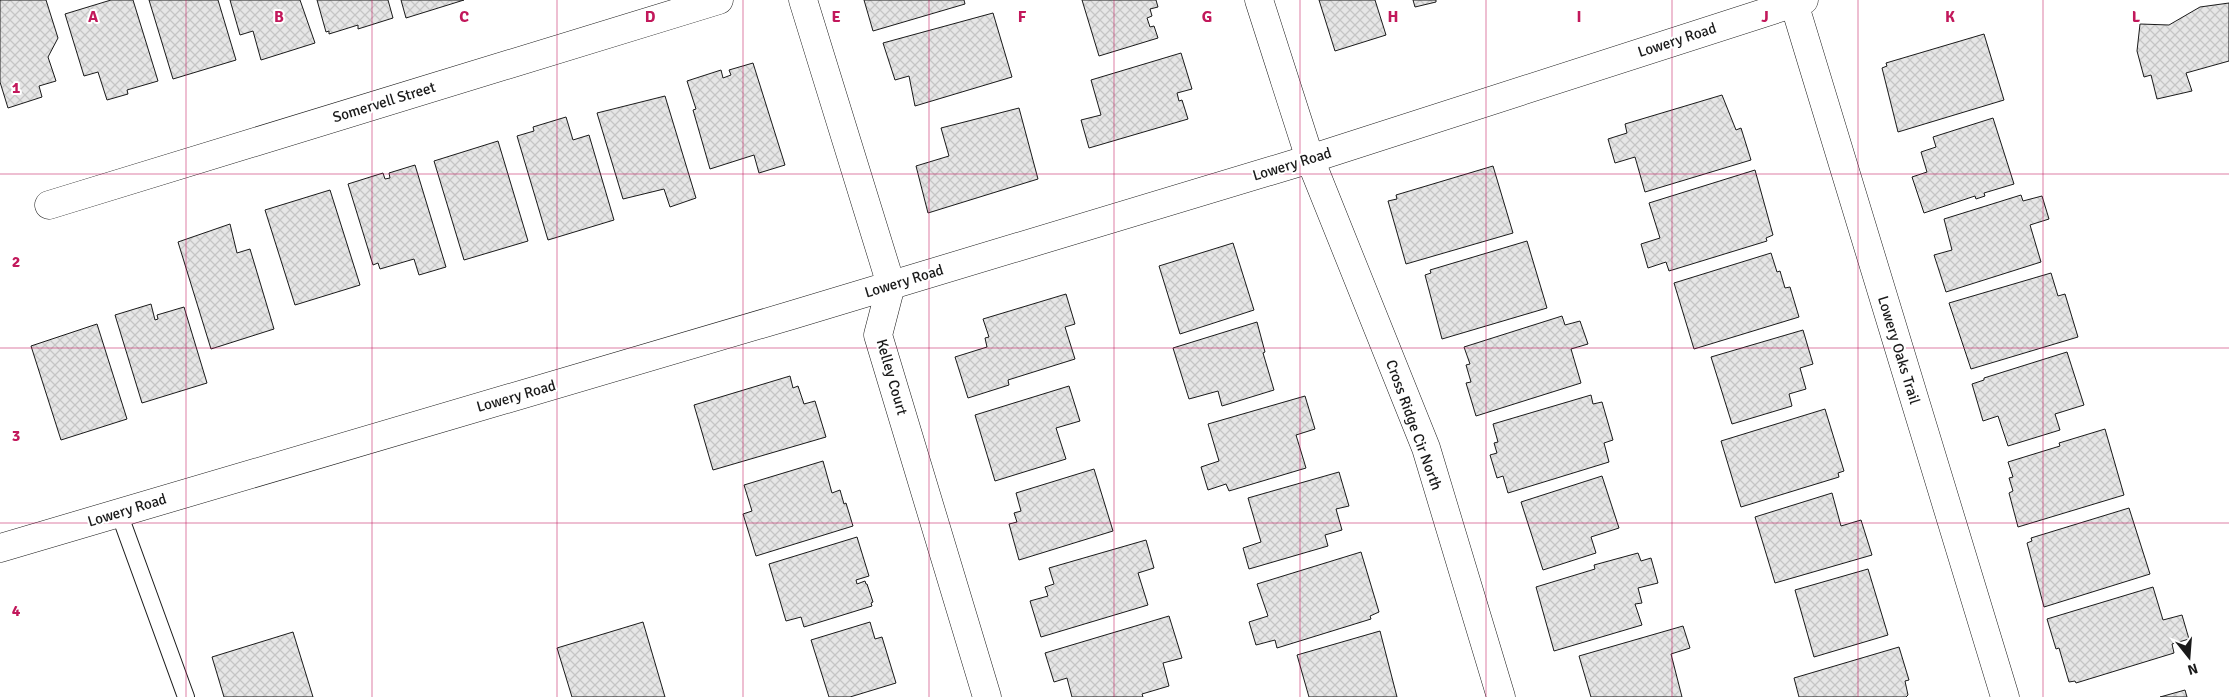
<svg xmlns="http://www.w3.org/2000/svg" width="2229" height="697" font-family="Signika,sans-serif">
<defs>
<pattern id="building-cross-hatch" width="8" height="8" patternUnits="userSpaceOnUse" patternTransform="scale(1.25)"><rect width="8" height="8" fill="#e6e6e6"/><path d="M0 0l8 8M0 8l8-8" fill="none" stroke="#c5c5c5"/></pattern>
</defs>
<rect width="100%" height="100%" fill="#fff"/>
<g fill="url(#building-cross-hatch)" stroke="#1a1a1a">
<path d="M0 0H46L58 38 48 57 56 81 39 86 42 97 8 108 0 82Z"/>
<path d="M111 0H133L158 81 127 90 128 94 107 100 98 72 84 76 65 14Z"/>
<path d="M149 0H218L236 60 173 79Z"/>
<path d="M230 0H300L315 43 261 60 253 31 240 35Z"/>
<path d="M317 0H388L393 18 358 29V25L329 34V31L326 32Z"/>
<path d="M401 0H464L406 18Z"/>
<path d="M864 0H964L965 4 873 31Z"/>
<path d="M1082 0H1156L1158 7 1150 9 1152 16 1147 18 1150 27 1154 26 1158 38 1099 56Z"/>
<path d="M1319 0H1375L1386 35 1335 51Z"/>
<path d="M1413 0H1436V2L1415 7Z"/>
<path d="M2229 3V61L2186 73 2192 91 2157 99 2151 75 2144 77 2137 51 2140 24 2169 25 2200 7Z"/>
<path d="M993 13 1012 77 915 106 909 76 895 80 883 43Z"/>
<path d="M1984 34 2004 100 1898 132 1882 68 1887 66 1886 63Z"/>
<path d="M1181 53 1192 89 1177 93 1179 101 1182 100 1188 119 1089 148 1081 120 1101 115 1091 80Z"/>
<path d="M753 63 785 165 759 173 754 155 710 169 693 110 696 109 687 81 721 70 723 78 731 75 729 70Z"/>
<path d="M1722 95 1736 130 1741 128 1751 160 1645 192 1635 157 1615 163 1608 139 1627 133 1625 124Z"/>
<path d="M665 96 696 198 670 207 664 189 623 199 597 113Z"/>
<path d="M1019 108 1038 179 928 213 916 166 949 156 941 128Z"/>
<path d="M566 117 573 140 589 135 614 220 548 240 517 136 534 131 533 127Z"/>
<path d="M1993 118 2014 184 1984 193 1985 196 1976 199 1975 196 1924 213 1912 177 1927 172 1921 152 1936 147 1933 137Z"/>
<path d="M498 141 528 241 464 260 434 161Z"/>
<path d="M415 165 446 267 419 275 414 259 380 269 378 263 373 265 348 184 383 173 385 179 390 178 389 173Z"/>
<path d="M1493 166 1513 233 1406 264 1388 201 1397 199 1396 195Z"/>
<path d="M1755 170 1773 235 1766 238 1767 241 1669 271 1666 262 1648 268 1641 244 1660 238 1649 203Z"/>
<path d="M330 190 360 285 295 305 265 210Z"/>
<path d="M2021 195 2023 201 2042 196 2049 219 2030 225 2041 262 1946 292 1934 255 1952 250 1944 219Z"/>
<path d="M230 224 237 253 250 249 274 329 211 349 178 242Z"/>
<path d="M1527 241 1547 308 1442 339 1425 275 1431 273 1430 270Z"/>
<path d="M1233 243 1254 310 1180 334 1159 266Z"/>
<path d="M1771 253 1777 272 1780 271 1785 288 1790 287 1799 317 1694 349 1674 283Z"/>
<path d="M2051 273 2058 296 2065 294 2078 337 1971 369 1949 303Z"/>
<path d="M1066 294 1075 324 1065 327 1075 359 1008 380 1009 385 968 398 955 357 987 347 985 338 989 337 983 319Z"/>
<path d="M151 304 155 320 158 319 157 315 184 307 207 383 142 403 115 315Z"/>
<path d="M1562 316 1565 325 1580 321 1588 344 1571 349 1581 383 1476 416 1466 383 1471 382 1466 365 1470 364 1464 347Z"/>
<path d="M1257 322 1265 352 1263 353 1274 390 1222 406 1218 391 1189 399 1173 348Z"/>
<path d="M97 324 127 419 61 440 31 346Z"/>
<path d="M1803 330 1813 364 1800 368 1806 389 1789 394 1792 406 1732 424 1711 357Z"/>
<path d="M2067 352 2084 405 2055 414 2060 430 2008 446 1998 416 1983 421 1972 384 1984 380V378Z"/>
<path d="M790 376 793 388 798 386 804 404 815 401 826 437 713 470 694 405Z"/>
<path d="M1069 386 1080 421 1056 428 1066 459 995 481 975 415Z"/>
<path d="M1591 395 1593 404 1602 402 1613 440 1604 443 1609 462 1508 493 1503 476 1497 478 1490 455 1497 453 1494 443 1498 442 1493 424Z"/>
<path d="M1305 396 1315 429 1296 435 1306 468 1229 491 1226 484 1208 490 1201 467 1219 461 1208 424Z"/>
<path d="M1825 409 1844 471 1838 473 1839 477 1741 507 1721 441Z"/>
<path d="M2105 429 2124 495 2018 527 2009 493 2013 491 2009 478 2013 477 2008 462 2060 446 2059 443Z"/>
<path d="M823 461 832 493 840 490 844 504 846 503 853 526 756 556 743 514 752 511 744 485Z"/>
<path d="M1094 469 1113 531 1019 560 1009 524 1017 522 1014 513 1021 511 1016 493Z"/>
<path d="M1339 472 1349 506 1336 509 1342 530 1325 535 1328 546 1249 569 1243 548 1261 542 1248 498Z"/>
<path d="M1602 476 1619 528 1591 537 1596 553 1543 570 1521 502Z"/>
<path d="M1832 493 1841 526 1861 520 1872 555 1775 583 1755 517Z"/>
<path d="M2129 508 2150 574 2044 607 2027 543 2032 541 2031 538Z"/>
<path d="M857 537 869 576 856 580 857 584 865 581 866 584H867L873 602 871 603 872 606 804 627 801 617 786 621 769 564Z"/>
<path d="M1146 540 1154 568 1138 573 1148 605 1041 637 1030 601 1048 596 1045 587 1054 584 1049 568Z"/>
<path d="M1361 552 1379 612 1370 616 1371 619 1277 648 1275 640 1256 645 1249 622 1268 616 1257 584Z"/>
<path d="M1638 553 1641 561 1651 558 1658 583 1638 588 1642 603 1635 604 1642 625 1554 651 1536 587 1595 569 1594 565Z"/>
<path d="M1868 569 1888 635 1814 657 1795 590Z"/>
<path d="M2153 587 2163 620 2182 615 2189 639 2172 644 2174 653 2076 683 2075 681 2069 682 2059 648 2056 649 2047 619Z"/>
<path d="M1169 616 1182 658 1163 663 1169 686 1142 694 1143 697H1072L1067 678 1054 682 1045 653Z"/>
<path d="M643 622 665 697H572L557 648Z"/>
<path d="M870 622 875 639 882 637 896 683 850 697H829L811 640Z"/>
<path d="M1683 626 1690 648 1671 654 1682 697H1591L1579 656Z"/>
<path d="M1380 631 1397 697H1309L1297 655Z"/>
<path d="M293 632 313 697H224L212 657Z"/>
<path d="M1899 647 1909 680 1905 681 1908 695 1906 697H1799L1794 678Z"/>
<path d="M2185 690 2187 697H2160Z"/>
</g>
<g fill="none" stroke-linecap="round" stroke-linejoin="round">
<g stroke="#1a1a1a" stroke-width="18">
<path id="service" d="M119 513 186 697"/>
</g>
<g stroke="#1a1a1a" stroke-width="29">
<g id="minor">
<path d="M803 0 891 285 878 335 987 697"/>
<path d="M1259 0 1310 159 1426 448 1501 697"/>
<path d="M1794 3 2005 697"/>
<path d="M49 205 719 0"/>
</g>
</g>
<g stroke="#1a1a1a" stroke-width="29">
<path id="tertiary" d="M0 548 792 315 1310 159 1804 0"/>
</g>
<use href="#service" stroke="#fff" stroke-width="16"/>
<use href="#minor" stroke="#fff" stroke-width="28"/>
<use href="#tertiary" stroke="#fff" stroke-width="28"/>
</g>
<path fill="none" stroke="#c2185b" stroke-width="1" stroke-opacity="0.55" d="M186 0V697M372 0V697M557 0V697M743 0V697M929 0V697M1114 0V697M1300 0V697M1486 0V697M1672 0V697M1858 0V697M2043 0V697M0 174H2229M0 348H2229M0 523H2229"/>
<g text-anchor="middle" dominant-baseline="central" stroke-width="4" stroke-linejoin="round" paint-order="stroke">
<g font-size="15" fill="#1a1a1a" stroke="#fff">
<text transform="translate(1677 40) rotate(-18)">Lowery Road</text>
<text transform="translate(384 102) rotate(-17)">Somervell Street</text>
<text transform="translate(1292 164) rotate(-17)">Lowery Road</text>
<text transform="translate(904 281) rotate(-17)">Lowery Road</text>
<text transform="translate(1899 350) rotate(73)">Lowery Oaks Trail</text>
<text transform="translate(892 377) rotate(74)">Kelley Court</text>
<text transform="translate(516 396) rotate(-16)">Lowery Road</text>
<text transform="translate(1414 425) rotate(70)">Cross Ridge Cir North</text>
<text transform="translate(127 510) rotate(-17)">Lowery Road</text>
</g>
</g>
<g font-size="16" text-anchor="middle" font-weight="bold" fill="#c2185b" stroke="#fff" stroke-width="4" stroke-linejoin="round" paint-order="stroke">
<text x="93" y="22">A</text>
<text x="279" y="22">B</text>
<text x="464" y="22">C</text>
<text x="650" y="22">D</text>
<text x="836" y="22">E</text>
<text x="1022" y="22">F</text>
<text x="1207" y="22">G</text>
<text x="1393" y="22">H</text>
<text x="1579" y="22">I</text>
<text x="1765" y="22">J</text>
<text x="1950" y="22">K</text>
<text x="2136" y="22">L</text>
<text x="16" y="93">1</text>
<text x="16" y="267">2</text>
<text x="16" y="441">3</text>
<text x="16" y="616">4</text>
</g>
<g transform="translate(2189 657) rotate(163)" stroke="#ffffff" stroke-width="4" paint-order="stroke">
<path d="M0-4L9 19L0 12L-9 19Z" fill="#1a1a1a"/>
<text y="-8" font-size="14" font-weight="bold" text-anchor="middle" fill="#1a1a1a">N</text>
</g>
</svg>
